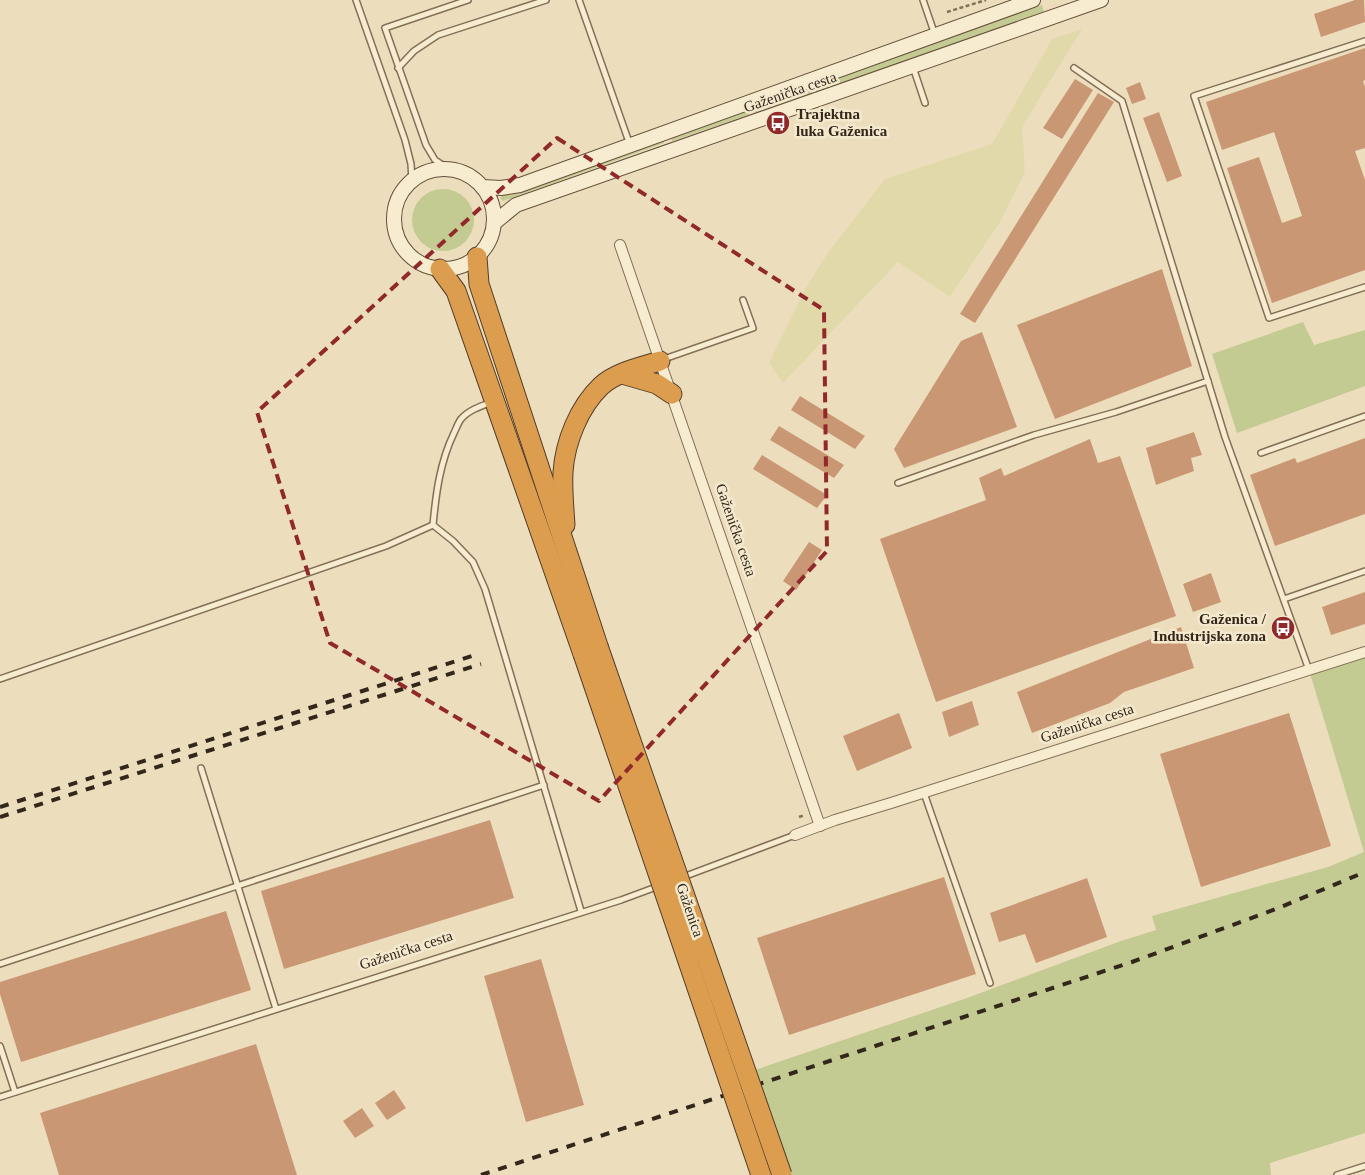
<svg xmlns="http://www.w3.org/2000/svg" width="1365" height="1175" font-family="'Times New Roman',serif">
<rect width="100%" height="100%" fill="#ecdebd"/>
<path fill="#e2d9ab" d="M1082 29 1022 127 1025 173 1000 222 950 297 898 262 783 383 769 363 804 291 829 251 885 179 992 144 1052 39Z"/>
<g fill="#c3ca92">
<path d="M1042 5 1044 13 672 141 670 136Z"/>
<path d="M663 139 664 143 503 201 500 198 504 194Z"/>
<circle cx="443" cy="220" r="31"/>
<path d="M1303 322 1314 345 1365 330V386L1237 433 1212 354Z"/>
<path d="M1365 652V1133L1270 1163 1271 1175H784L752 1071 967 998 1121 941 1156 930 1152 916 1328 867 1364 852 1309 670Z"/>
</g>
<g fill="#ca9774">
<path d="M1355 0H1364L1365 22 1321 37 1314 14Z"/>
<path d="M1365 48V80L1363 81 1365 87V148L1355 151 1365 180V270L1272 303 1227 168 1259 157 1282 223 1302 216 1274 132 1222 150 1206 102Z"/>
<path d="M1075 79 1093 90 1062 139 1043 128Z"/>
<path d="M1140 82 1146 99 1132 104 1126 88Z"/>
<path d="M1098 93 1114 102 975 323 960 314Z"/>
<path d="M1159 112 1182 176 1167 182 1143 118Z"/>
<path d="M1162 269 1192 366 1055 419 1017 325Z"/>
<path d="M982 332 1017 427 904 468 894 449 961 341Z"/>
<path d="M800 396 865 436 855 449 791 410Z"/>
<path d="M779 426 844 465 834 478 770 440Z"/>
<path d="M1194 432 1202 455 1191 458 1194 471 1156 485 1146 448Z"/>
<path d="M1365 438V514L1275 546 1250 475 1295 458 1297 463Z"/>
<path d="M1090 439 1098 463 1120 456 1176 616 936 702 880 539 986 500 979 478 1001 468 1004 476Z"/>
<path d="M762 455 827 495 817 508 753 469Z"/>
<path d="M809 542 822 550 796 590 783 581Z"/>
<path d="M1211 573 1221 602 1193 612 1183 584Z"/>
<path d="M1365 592V624L1331 635 1322 607Z"/>
<path d="M1181 627 1194 668 1124 692 1110 703 1032 733 1017 692Z"/>
<path d="M972 701 979 725 949 737 942 712Z"/>
<path d="M899 713 912 748 857 771 843 736Z"/>
<path d="M1289 713 1331 846 1201 887 1160 754Z"/>
<path d="M490 820 514 898 284 969 261 891Z"/>
<path d="M944 877 976 974 789 1035 757 938Z"/>
<path d="M1087 878 1107 937 1036 963 1025 934 999 942 990 913Z"/>
<path d="M226 911 251 990 21 1062 0 994V982Z"/>
<path d="M541 959 584 1105 526 1122 484 976Z"/>
<path d="M256 1044 297 1175H59L40 1113Z"/>
<path d="M394 1090 406 1108 387 1120 375 1103Z"/>
<path d="M362 1108 374 1126 355 1138 343 1121Z"/>
</g>
<g fill="none" stroke-linecap="round" stroke-linejoin="round">
<g stroke="#846f57" stroke-width="8">
<g id="lane">
<path d="M356 0 405 140 411 164 412 181"/>
<path d="M579 0 630 145"/>
<path d="M923 0 935 35"/>
<path d="M1365 41 1194 96 1269 318 1365 287"/>
<path d="M913 67 925 103"/>
<path d="M398 68 414 51 438 35 546 0"/>
<path d="M1074 68 1122 101 1225 437 1309 670"/>
<path d="M449 169 435 160 426 145 385 28 468 0"/>
<path d="M664 359 753 328 743 300"/>
<path d="M492 402C481 406 469 410 461 419 458 423 456 429 454 433 440 462 436 493 433 525L453 541 473 562 485 589 581 911"/>
<path d="M1261 453 1365 416"/>
<path d="M898 483 1034 435 1116 412 1208 381"/>
<path d="M1284 599 1365 571"/>
<path d="M0 679 386 546 433 525"/>
<path d="M201 768 276 1009"/>
<path d="M924 793 990 983"/>
<path d="M683 877 795 835"/>
<path d="M0 964 544 785"/>
<path d="M0 1046 15 1092"/>
<path d="M0 1097 621 900 659 886"/>
<path d="M1337 1175 1365 1166"/>
</g>
</g>
<g stroke="#846f57" stroke-width="12">
<g id="street">
<path d="M620 245 820 826"/>
<path d="M795 835 835 820 891 803 1365 652"/>
</g>
</g>
<g stroke="#65503a" stroke-width="16">
<g id="secondary">
<circle cx="444" cy="219" r="50"/>
<path d="M483 187 501 188 520 185 1033 0"/>
<path d="M494 223 516 205 1101 0"/>
</g>
</g>
<g stroke="#513d2c" stroke-width="21">
<g id="highway">
<path d="M477 257 479 284 598 646"/>
<path d="M440 269 456 291 583 654"/>
<path d="M622 374 657 384 672 394"/>
<path d="M565 525C564 508 562 490 563 472 565 442 579 407 601 386 616 372 641 367 660 361"/>
</g>
</g>
<g stroke="#846f57" stroke-width="2.5" stroke-dasharray="4 2.5" stroke-linecap="butt">
<path d="M947 12 986 0"/>
<path d="M799 817 805 815"/>
</g>
<use href="#lane" stroke="#f8ecd0" stroke-width="5"/>
<use href="#street" stroke="#f8ecd0" stroke-width="10"/>
<use href="#secondary" stroke="#f8ecd0" stroke-width="14"/>
<use href="#highway" stroke="#dc9d4e" stroke-width="19"/>
<g stroke="#33271b" stroke-width="4" stroke-dasharray="9 9" stroke-linecap="butt">
<path d="M0 807 478 654"/>
<path d="M0 817 481 664"/>
<path d="M481 1175 1132 962 1276 909 1365 872"/>
</g>
<g stroke="#513d2c" stroke-width="21" stroke-linecap="butt">
<g id="highway-bridge">
<path d="M598 646 782 1175"/>
<path d="M583 654 761 1175"/>
</g>
</g>
<use href="#highway-bridge" stroke="#dc9d4e" stroke-width="19"/>
</g>
<path fill="none" stroke="#912829" stroke-width="4" stroke-dasharray="10 6" stroke-linejoin="round" d="M557 138 824 310 827 551 599 801 330 643 257 412Z"/>
<defs>
<g id="bus-disc" transform="scale(1.25)"><circle r="9.5" fill="#912829" stroke="#f4e9cd"/><path d="M-5-6H5V4H4V6H2V4H-2V6H-4V4H-5ZM-3.5-4V0h7V-4ZM-3.5 1.2v1.5H-2V1.2ZM2 1.2v1.5H3.5V1.2Z" fill="#fff"/></g>
</defs>
<g fill-rule="evenodd">
<use href="#bus-disc" x="778" y="123"/>
<use href="#bus-disc" x="1283" y="628"/>
</g>
<g text-anchor="middle" dominant-baseline="central" stroke-width="5" stroke-linejoin="round" paint-order="stroke">
<g font-size="15" fill="#33271b" stroke="#f4e9cd">
<text transform="translate(790 92) rotate(-19)">Gaženička cesta</text>
<text transform="translate(736 530) rotate(71)">Gaženička cesta</text>
<text transform="translate(1087 723) rotate(-18)">Gaženička cesta</text>
<text transform="translate(690 910) rotate(71)">Gaženica</text>
<text transform="translate(406 950) rotate(-18)">Gaženička cesta</text>
</g>
<g font-size="15" font-weight="bold" fill="#33271b" stroke="#f4e9cd" text-anchor="start">
<text x="796" y="114">Trajektna<tspan x="796" dy="17">luka Gaženica</tspan></text>
<text x="1266" y="619" text-anchor="end">Gaženica /<tspan x="1266" dy="17">Industrijska zona</tspan></text>
</g>
</g>
</svg>
